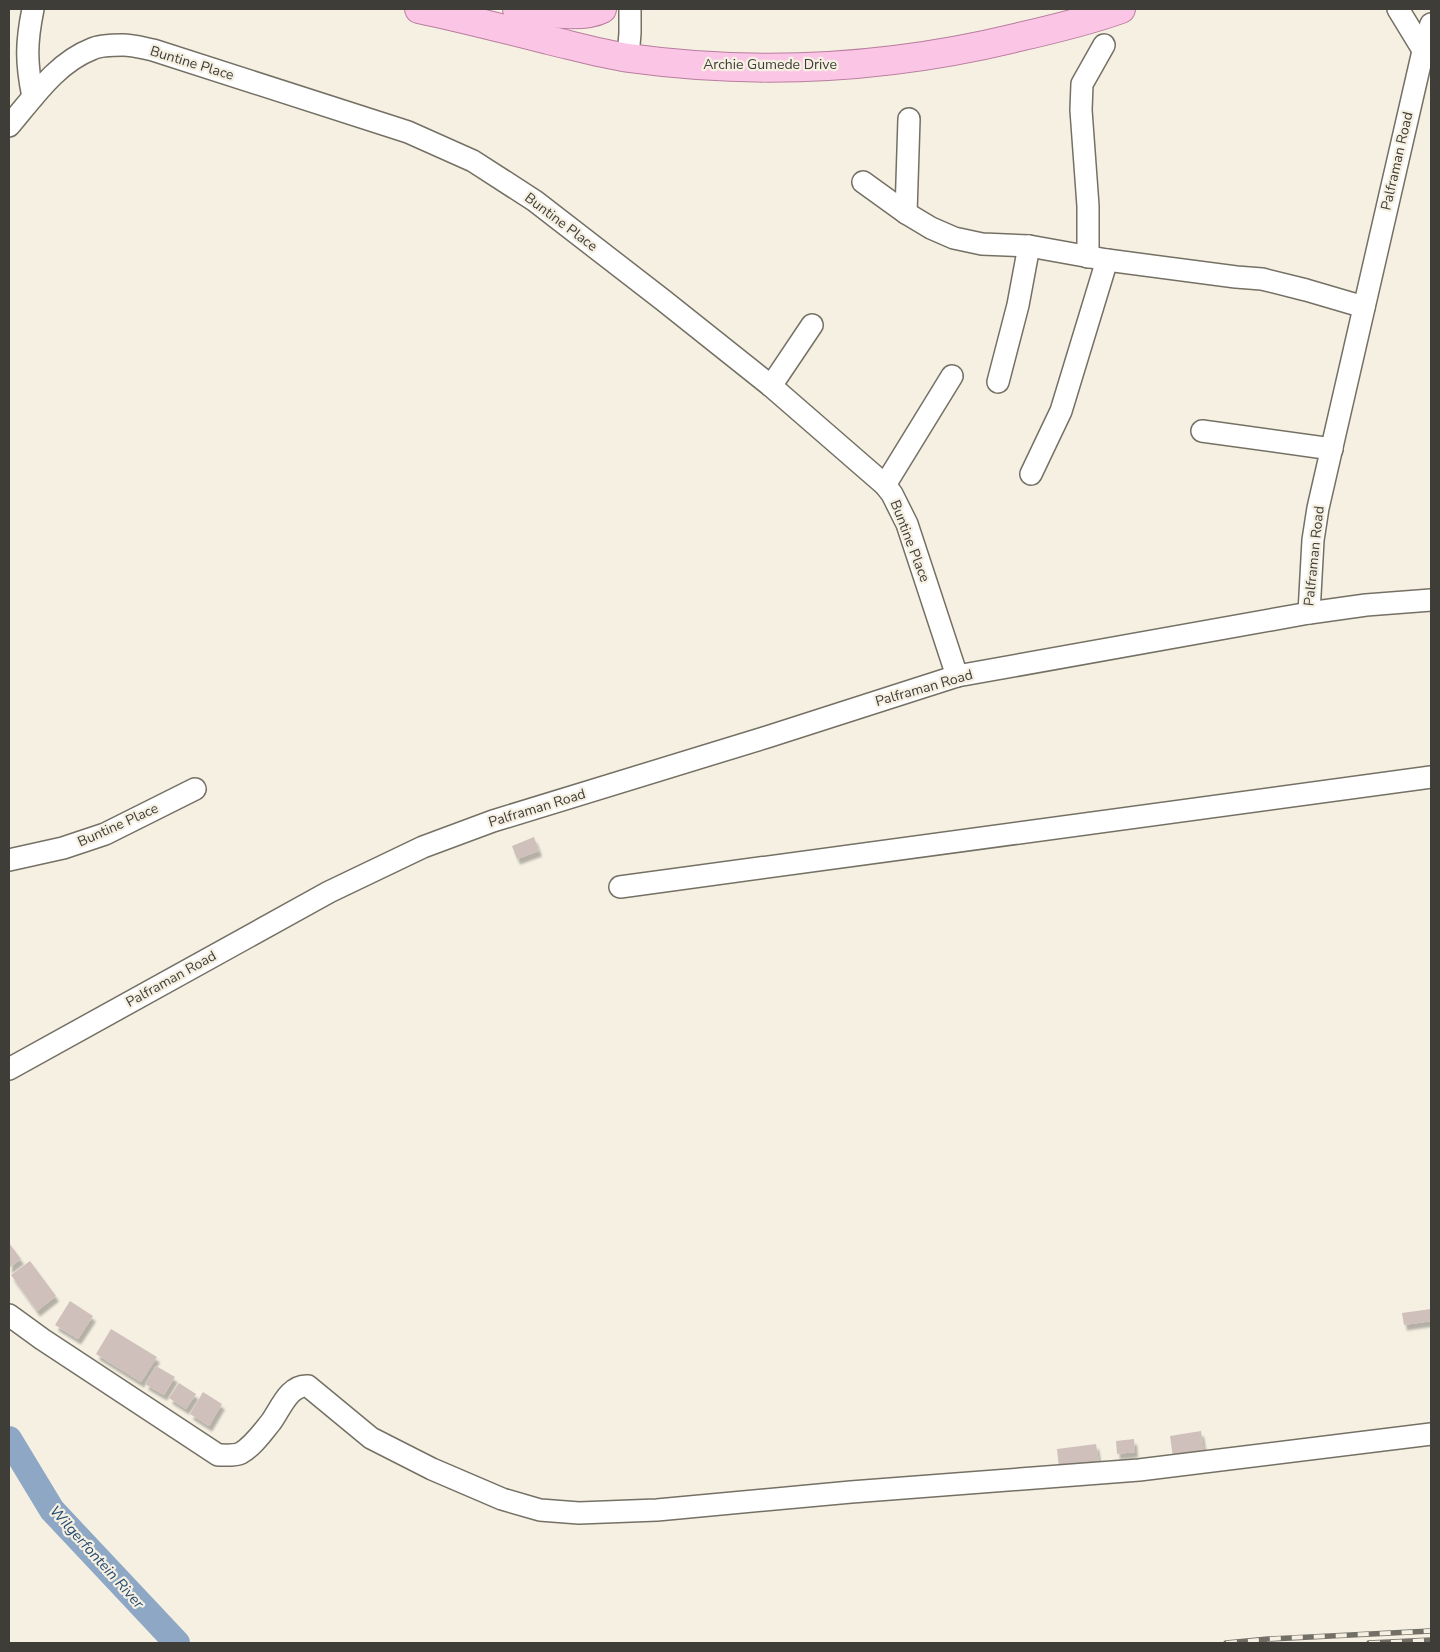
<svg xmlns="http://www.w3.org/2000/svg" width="1440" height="1652" font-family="'Nunito Sans',sans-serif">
<defs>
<filter id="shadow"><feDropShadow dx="3" dy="5.5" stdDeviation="1" flood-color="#0004"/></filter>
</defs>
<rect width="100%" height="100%" fill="#f5f0e2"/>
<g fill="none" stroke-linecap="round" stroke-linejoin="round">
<path stroke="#8da7c4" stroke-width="26" d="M9 1439 52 1510 177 1643"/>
</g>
<g fill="#cfc0bb" filter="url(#shadow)">
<path d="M534 837 539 851 517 859 512 846Z"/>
<path d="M9 1243 21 1259 9 1268Z"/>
<path d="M30 1261 56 1296 37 1311 11 1275Z"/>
<path d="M70 1301 93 1316 78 1339 55 1325Z"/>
<path d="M1431 1309V1321L1404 1325 1402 1313Z"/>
<path d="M111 1329 157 1357 141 1382 96 1354Z"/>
<path d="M156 1366 175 1377 164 1395 145 1384Z"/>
<path d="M179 1383 196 1394 186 1409 169 1398Z"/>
<path d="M203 1392 222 1404 209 1426 190 1414Z"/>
<path d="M1201 1431 1204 1453 1173 1457 1170 1436Z"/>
<path d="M1134 1439 1135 1452 1117 1454 1116 1441Z"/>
<path d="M1096 1444 1099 1463 1059 1468 1057 1449Z"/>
</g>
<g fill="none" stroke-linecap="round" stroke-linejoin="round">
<g stroke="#747064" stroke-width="24">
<g id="minor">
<path d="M1398 9 1423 50"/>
<path d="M628 57 630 33V9"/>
<path d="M33 97C26 63 26 43 33 9"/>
<path d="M9 126C33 98 56 63 92 49 100 45 114 45 123 45 133 45 143 48 153 50L408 132 473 161 535 201 663 300 771 386 885 485 892 494 907 524 957 676"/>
<path d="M863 182 906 213 931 228 954 238 982 244 1029 246 1107 260 1236 277 1262 279 1306 290 1364 307"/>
<path d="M906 213 909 119"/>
<path d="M1088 257V206L1081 110 1082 84 1104 45"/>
<path d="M998 382 1018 305 1029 246"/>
<path d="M771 386 812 325"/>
<path d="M1202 431 1332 449"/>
<path d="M1031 474 1061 411 1107 260"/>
<path d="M885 485 952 376"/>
<path d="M1309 613 1313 540 1318 508 1426 38 1431 24"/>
<path d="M9 860 63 848 105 834 195 789"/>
<path d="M620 887 1431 777"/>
<path d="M9 1069 329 892 423 847 493 821 767 737 957 676 1309 613 1366 605 1431 600"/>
<path d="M9 1315 42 1339 218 1455C225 1455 235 1456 241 1453 253 1446 262 1433 271 1422 280 1410 289 1384 308 1386L371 1438 432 1469 502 1499 540 1510 579 1513 657 1510 851 1492 1139 1470 1431 1434"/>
</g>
</g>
<g stroke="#b87d9e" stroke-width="30">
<g id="major">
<path d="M419 9C462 18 505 29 548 40 574 46 602 54 629 58 759 76 892 68 1019 37 1054 29 1088 21 1121 9"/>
<path d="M517 9C541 11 580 20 602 9"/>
</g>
</g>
<use href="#minor" stroke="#fff" stroke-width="21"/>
<use href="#major" stroke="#fbc6e6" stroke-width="28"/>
<g stroke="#726f67" stroke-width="5.5">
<g id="rail">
<path d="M1226 1643 1268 1639 1431 1631"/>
<path d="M1369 1643 1431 1640"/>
</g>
</g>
<use href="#rail" stroke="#f5f0e2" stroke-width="4" stroke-dasharray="11" stroke-linecap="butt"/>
</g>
<g text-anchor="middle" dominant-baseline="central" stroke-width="4.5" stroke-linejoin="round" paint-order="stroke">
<g font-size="14" fill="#3f3d37" stroke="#f5f0e2">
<text transform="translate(192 63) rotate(17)">Buntine Place</text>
<text x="770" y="64">Archie Gumede Drive</text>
<text transform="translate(1397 161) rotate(-77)">Palframan Road</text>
<text transform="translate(561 222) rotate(37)">Buntine Place</text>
<text transform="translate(910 541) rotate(69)">Buntine Place</text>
<text transform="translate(1314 556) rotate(-84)">Palframan Road</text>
<text transform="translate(924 688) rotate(-16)">Palframan Road</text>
<text transform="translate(537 808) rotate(-17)">Palframan Road</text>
<text transform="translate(118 825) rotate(-24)">Buntine Place</text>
<text transform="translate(171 979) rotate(-29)">Palframan Road</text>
</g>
<g font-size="15" font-style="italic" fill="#1f476f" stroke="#f5f0e2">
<text transform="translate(97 1557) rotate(48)">Wilgerfontein River</text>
</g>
</g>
<rect width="1440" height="1652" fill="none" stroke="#3f3d37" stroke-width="20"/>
</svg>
